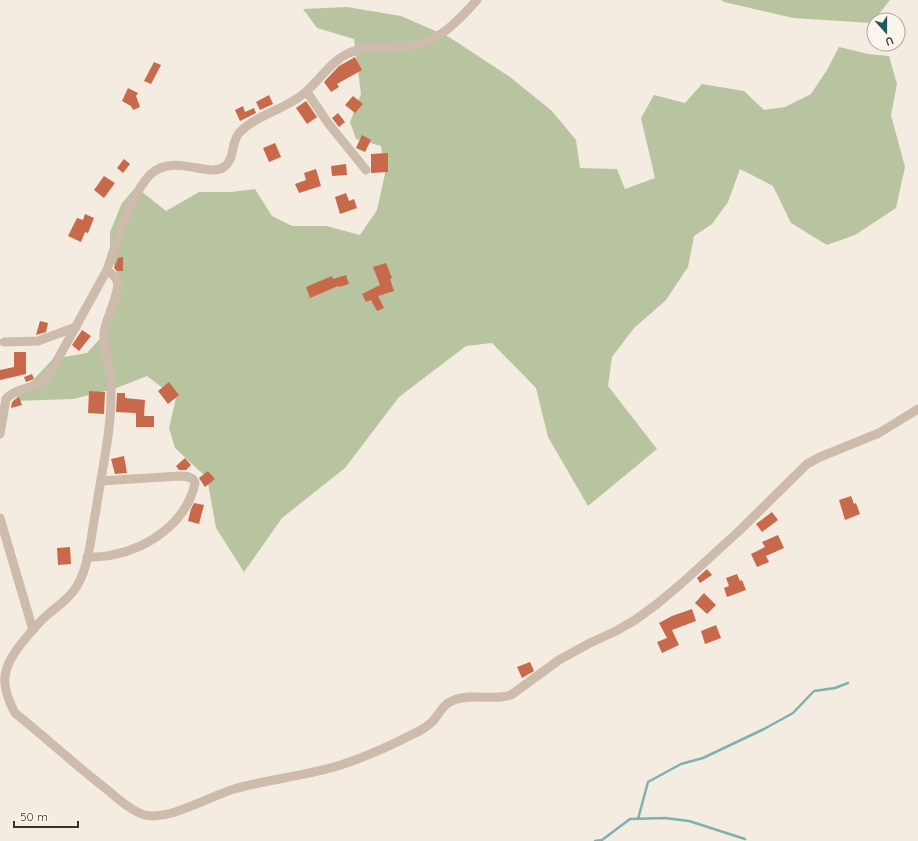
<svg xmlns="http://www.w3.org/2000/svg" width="918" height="841" font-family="Quicksand,sans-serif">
<rect width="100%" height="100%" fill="#f4ebe1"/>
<g fill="#b8c4a0">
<path d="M721 0H890L872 23 793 18 724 2Z"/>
<path d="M347 7 401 16 449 37 510 77 552 111 576 140 580 168 617 169 625 189 655 178 641 118 654 95 685 103 702 84 744 91 764 110 785 107 811 94 827 70 839 47 868 54 889 56 897 84 891 115 905 167 896 208 855 235 827 245 791 223 773 186 740 169 728 202 712 224 694 236 688 267 666 300 634 328 612 357 608 386 657 449 588 506 548 437 536 388 492 343 466 346 399 397 345 468 282 518 244 572 216 528 207 478 175 448 169 428 176 398 147 376 114 389 73 399 13 401 53 359 87 353 107 331 120 282 110 253V232L122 203 136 187 166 211 199 192H231L255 189 272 216 292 226H326L360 235 377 210 385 174 381 146 356 139 350 122 361 94 354 39 317 28 303 9Z"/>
</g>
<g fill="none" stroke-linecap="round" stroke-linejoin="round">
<g stroke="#7fb0b2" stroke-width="2.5">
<path d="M638 819 648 782 681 764 703 758 764 729 793 713 814 691 835 688 848 683"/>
<path d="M595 841 602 840 630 819 665 818 689 821 745 839"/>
</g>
</g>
<g fill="#c8694b">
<path d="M355 57 362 70 337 84 339 87 331 92 324 82 339 66Z"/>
<path d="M154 62 161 65 151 84 144 81Z"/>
<path d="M128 88 138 93 136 96 140 107 133 110 131 106 122 101Z"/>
<path d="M269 95 273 104 260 110 256 102Z"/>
<path d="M353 96 363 104 355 113 345 105Z"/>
<path d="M306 101 317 117 307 124 296 108Z"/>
<path d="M243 106 245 112 254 108 256 113 240 121 235 110Z"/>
<path d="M338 113 345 122 339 127 332 118Z"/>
<path d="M362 135 371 140 365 152 356 148Z"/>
<path d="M275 143 281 157 269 162 263 148Z"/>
<path d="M388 153V172L371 173V154Z"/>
<path d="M124 159 130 164 123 173 117 168Z"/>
<path d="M346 164 347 175 332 176 331 166Z"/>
<path d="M316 169 321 186 299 193 295 184 306 180 304 173Z"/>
<path d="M104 176 115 183 104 198 94 190Z"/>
<path d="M346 193 349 201 354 199 357 208 340 214 335 197Z"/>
<path d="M85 214 94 218 88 233 85 232 81 242 68 236 77 218 83 220Z"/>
<path d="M123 257V271H117L114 268 118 258Z"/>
<path d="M386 263 392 278 390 279 394 291 378 296 384 308 377 311 371 300 366 302 362 294 380 285 373 267Z"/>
<path d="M346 275 349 284 339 287 338 286 310 298 306 287 332 276 333 279Z"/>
<path d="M40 321 48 323 46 332 36 335Z"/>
<path d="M82 330 91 336 79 351 72 345Z"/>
<path d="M14 352H26V374L0 380V370L14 367Z"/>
<path d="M32 374 34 379 26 382 24 377Z"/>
<path d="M169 382 179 395 168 404 158 391Z"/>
<path d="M89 391 105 392 104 414 88 413Z"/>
<path d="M117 393H125V398L145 400 144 416H154V427H136V413L116 412Z"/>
<path d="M19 397 22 405 11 408 12 402Z"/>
<path d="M124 456 127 473 115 474 111 459Z"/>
<path d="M185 458 191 465 186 470H179L176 466Z"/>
<path d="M208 471 215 479 205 487 199 478Z"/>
<path d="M851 496 854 504 856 503 860 514 845 520 839 500Z"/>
<path d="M194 503 204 505 199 524 188 521 191 509Z"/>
<path d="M772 512 778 520 762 532 756 524Z"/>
<path d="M778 535 784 548 766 556 769 562 757 567 751 554 765 547 762 542Z"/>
<path d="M70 547 71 564 58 565 57 548Z"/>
<path d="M707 569 712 575 700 583 697 578Z"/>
<path d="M737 574 740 581 742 580 746 590 727 597 724 588 729 586 726 578Z"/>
<path d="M704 593 716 605 707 614 695 603Z"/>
<path d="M692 609 696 621 672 630 679 645 662 653 657 642 667 638 659 623 672 616Z"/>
<path d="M716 625 721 638 705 644 701 631Z"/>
<path d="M530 662 534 671 522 678 517 667Z"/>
</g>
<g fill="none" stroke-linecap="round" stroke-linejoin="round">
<g stroke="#cdbbac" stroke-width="9">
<path d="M477 0C459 20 437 44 409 46 389 47 368 45 349 53 329 62 319 82 302 95 283 110 257 115 240 132 230 142 236 158 224 167 208 178 174 153 151 174 131 193 116 244 107 270 111 273 115 276 117 281 121 291 105 320 104 333 103 352 111 369 111 387 112 429 102 469 96 510 91 534 90 564 77 586 70 598 58 606 47 615 37 624 29 634 21 644 1 669 0 685 15 713 45 737 74 764 105 788 117 798 131 811 145 815 168 821 211 796 234 789 269 779 306 776 341 765 365 757 390 746 413 734 420 731 427 727 433 721 440 713 443 704 454 700 472 693 492 701 511 695L559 660 590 643 616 631 635 620 657 604 682 583 739 531 807 464 820 457 879 433 918 409"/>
<path d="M307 92 328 123 366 170"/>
<path d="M4 342 38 341 76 327"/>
<path d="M0 434 6 399C14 389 29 389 40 383 46 379 51 372 54 366L107 270"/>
<path d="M0 518 33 630"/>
<path d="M87 557C95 557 104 557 112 555 149 548 187 522 195 483 193 476 185 476 179 476L101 481"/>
</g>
</g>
<g transform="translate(886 32) rotate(159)"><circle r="19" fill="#fbf5ee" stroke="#aea6a0"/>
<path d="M0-3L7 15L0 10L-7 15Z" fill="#1f5a5e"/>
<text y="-6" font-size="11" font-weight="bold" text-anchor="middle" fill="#3b302b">U</text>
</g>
<path d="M14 821v6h64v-6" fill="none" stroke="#3b302b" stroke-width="2"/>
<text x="20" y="821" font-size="12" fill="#3b302b" stroke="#fbf5ee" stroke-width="3" paint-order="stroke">50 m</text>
</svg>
